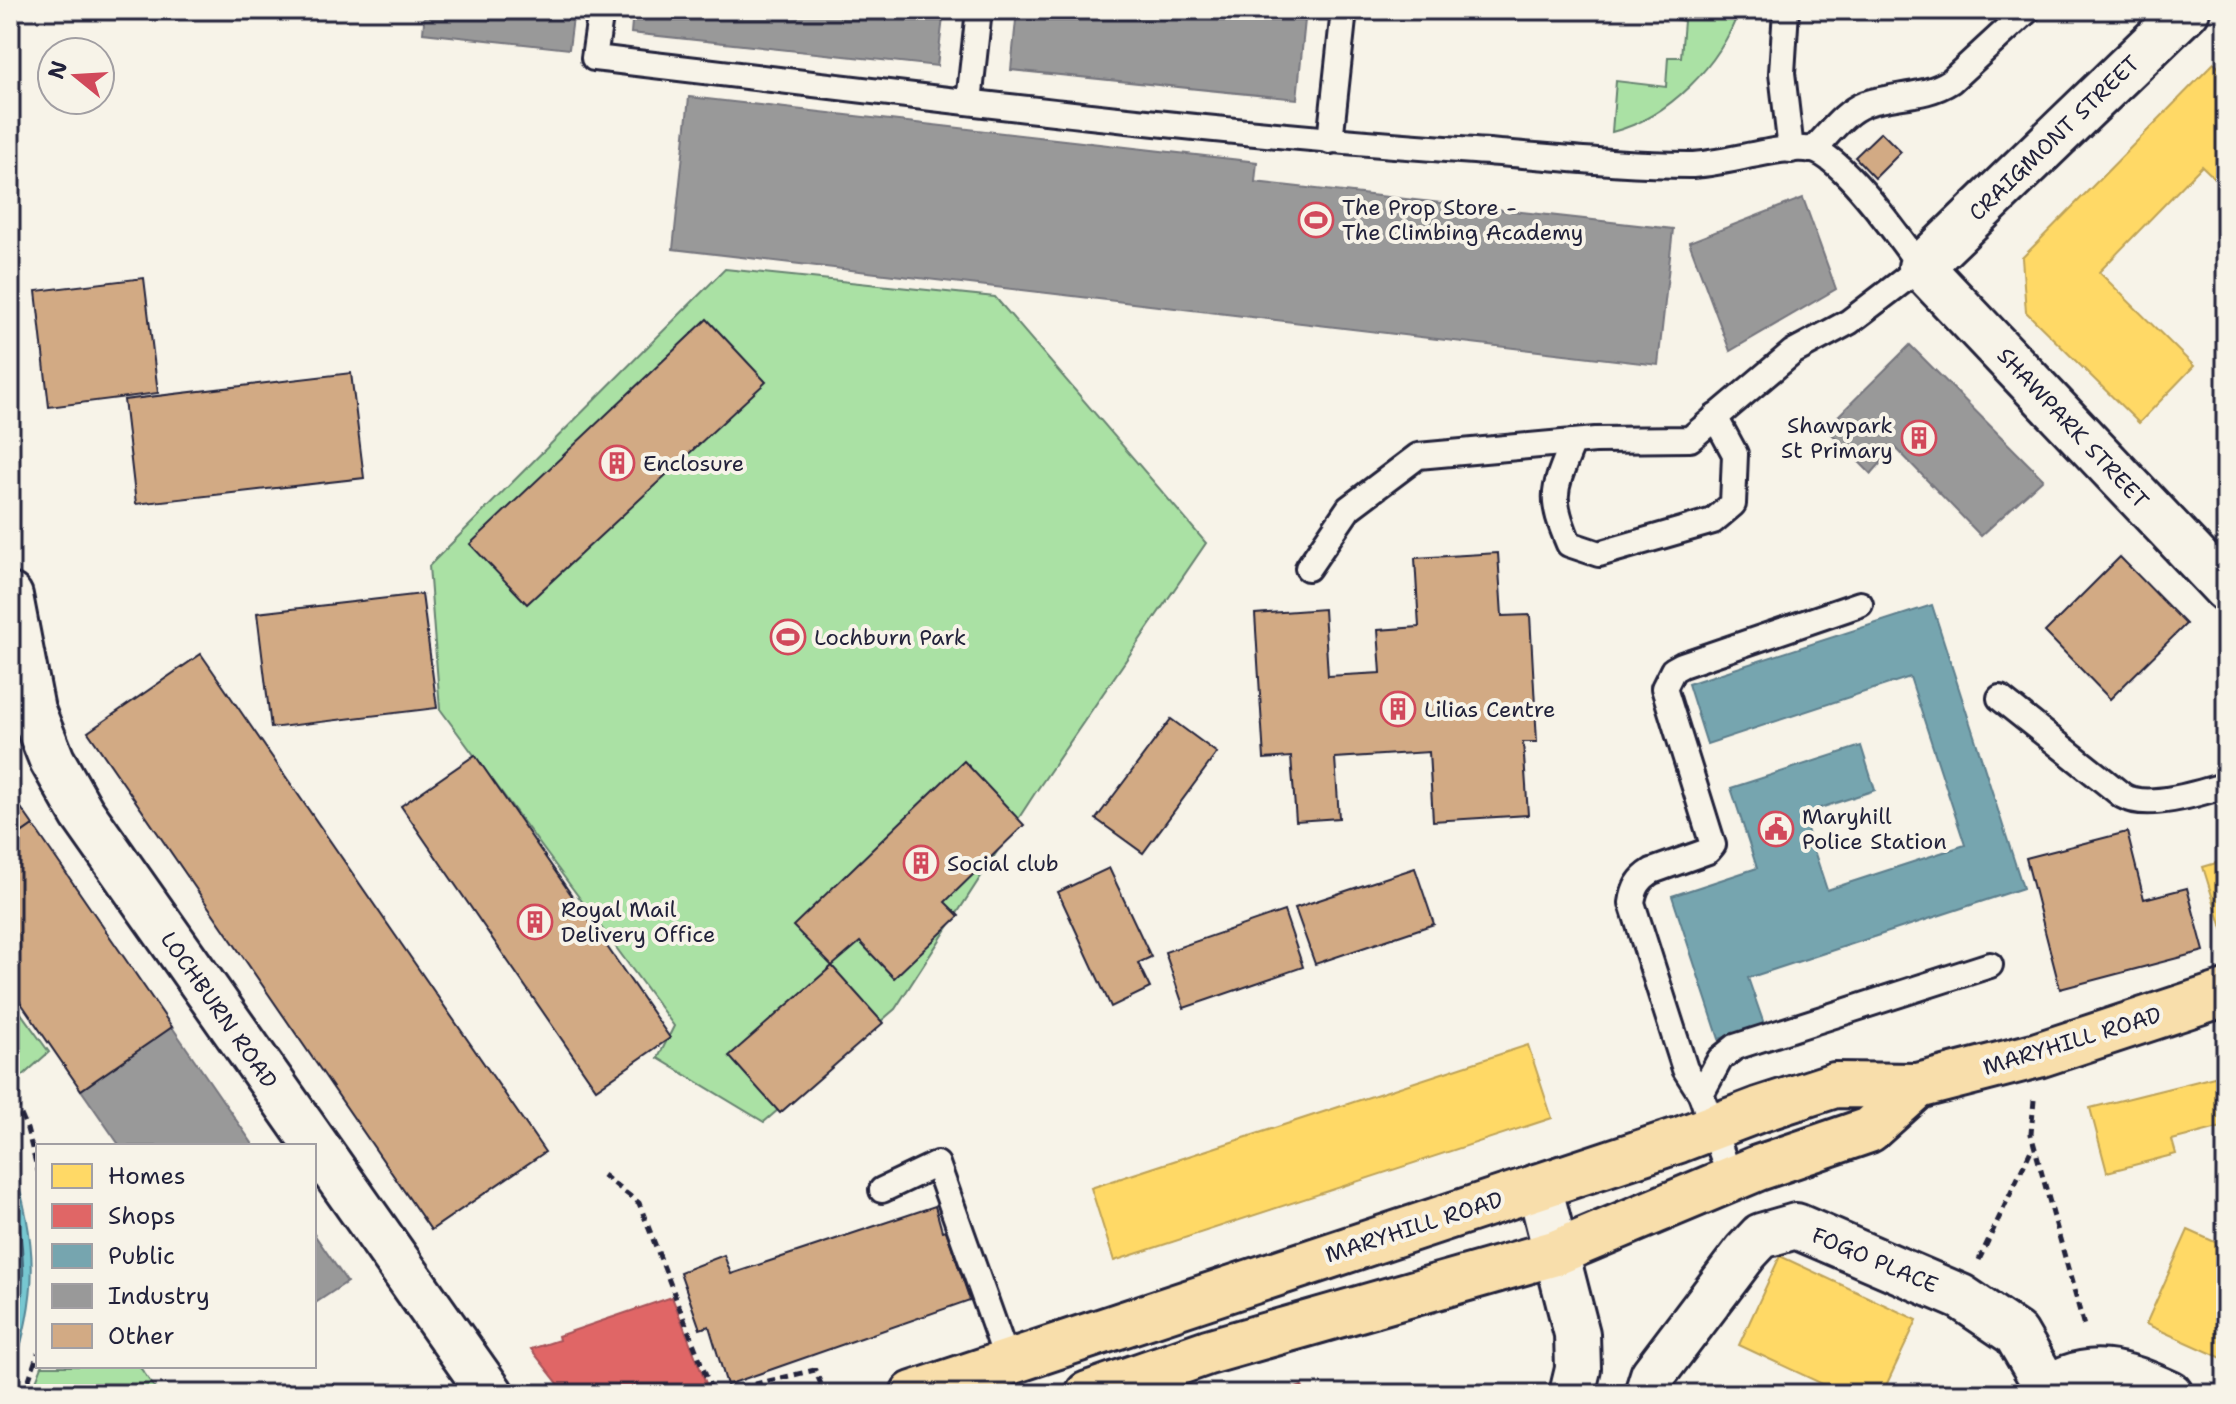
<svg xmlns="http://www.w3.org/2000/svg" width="2236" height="1404" font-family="'Shantell Sans',sans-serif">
<rect width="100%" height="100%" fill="#f7f3e8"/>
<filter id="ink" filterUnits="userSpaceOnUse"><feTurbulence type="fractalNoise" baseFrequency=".0125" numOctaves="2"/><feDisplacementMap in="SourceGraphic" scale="16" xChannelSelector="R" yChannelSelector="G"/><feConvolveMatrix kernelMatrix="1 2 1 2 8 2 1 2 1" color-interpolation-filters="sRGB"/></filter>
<g filter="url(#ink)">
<g fill="#aae1a4" stroke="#668270" stroke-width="2">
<path d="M1672 10H1739C1721 64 1668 118 1612 132L1616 81 1666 87 1668 57H1681L1684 21 1671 18Z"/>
<path d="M725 269 995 297 1206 543 1035 793 895 1009 764 1122 658 1058 674 1026 440 709 429 566Z"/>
<path d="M10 998 49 1052 19 1079 10 1065Z"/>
<path d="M42 1366H139L159 1394H31Z"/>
</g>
<path fill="#77c7d1" stroke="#558595" stroke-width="2" d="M10 1156C39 1243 39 1294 10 1381Z"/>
<g fill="#ffd966" stroke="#bda259" stroke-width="2">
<path d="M2214 63 2226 75V189L2202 166 2099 272 2194 366 2139 423 2026 312 2022 258Z"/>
<path d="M2226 860V931H2223L2203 867Z"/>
<path d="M1528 1045 1552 1118 1114 1261 1091 1188Z"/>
<path d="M2226 1074V1126L2172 1140 2176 1154 2107 1172 2090 1108Z"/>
<path d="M2188 1230 2226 1247V1360L2146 1324Z"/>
<path d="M1780 1256 1917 1320 1882 1394H1844L1739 1345Z"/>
</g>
<g fill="#e06666" stroke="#a75259" stroke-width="2">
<path d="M672 1297 709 1391 699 1394H578L576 1388 564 1391 531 1349 559 1340 558 1336Z"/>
<path d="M1302 1386 1305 1394H1278Z"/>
</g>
<path fill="#76a5af" stroke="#5d7e8c" stroke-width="2" d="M1932 605 2023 888 1748 978 1764 1024 1719 1039 1672 896 1757 868 1731 788 1861 746 1875 790 1802 814 1827 890 1965 845 1910 677 1707 744 1688 684Z"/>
<g fill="#999" stroke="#75757d" stroke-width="2">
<path d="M425 10H574L569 49 423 33Z"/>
<path d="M633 10H944L937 66 631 33Z"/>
<path d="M1017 10H1306L1297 99 1011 70Z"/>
<path d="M689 97 1257 162 1255 182 1673 229 1658 365 673 249Z"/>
<path d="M1803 198 1836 289 1730 351 1689 242Z"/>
<path d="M1910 345 2043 479 1981 536 1895 447 1871 474 1826 428Z"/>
<path d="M172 1027 254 1146H120L81 1090Z"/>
<path d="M314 1234 347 1282 314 1304Z"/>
</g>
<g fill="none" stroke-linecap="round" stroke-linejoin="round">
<g stroke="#446477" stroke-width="2">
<path d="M10 1182C26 1241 29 1297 10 1355"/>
<path d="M10 1228 15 1278 10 1317"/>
</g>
</g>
<g fill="#d2aa84" stroke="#22223b" stroke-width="2">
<path d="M1881 132 1901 152 1875 178 1855 157Z"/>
<path d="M144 278 158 393 49 407 36 291Z"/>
<path d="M707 319 766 382 527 604 470 544Z"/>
<path d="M351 373 364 478 136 504 124 400Z"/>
<path d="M1498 553 1502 616 1530 615 1537 742H1523L1528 815 1433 821 1429 752 1335 758 1339 818 1296 821 1291 757 1264 759 1255 614 1324 609 1328 676 1381 673 1378 630 1419 627 1415 558Z"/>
<path d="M2120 557 2186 624 2110 699 2045 632Z"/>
<path d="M422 594 437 708 271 728 257 613Z"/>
<path d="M201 654 545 1152 431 1230 88 732Z"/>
<path d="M1171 719 1217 753 1143 853 1096 819Z"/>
<path d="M475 755 670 1038 596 1089 401 806Z"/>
<path d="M964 761 1024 825 945 902 959 916 894 978 860 942 832 966 793 926Z"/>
<path d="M10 792 33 825 10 841Z"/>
<path d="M33 825 172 1027 81 1090 10 987V841Z"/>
<path d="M2127 832 2144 899 2187 888 2204 951 2060 989 2026 858Z"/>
<path d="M1109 868 1151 957 1138 963 1150 988 1111 1007 1058 892Z"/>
<path d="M1415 868 1434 924 1315 964 1295 908Z"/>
<path d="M1284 911 1303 967 1184 1008 1165 952Z"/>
<path d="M832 966 883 1023 780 1113 729 1056Z"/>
<path d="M935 1206 942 1231 946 1230 970 1300 727 1385 709 1326 700 1329 680 1272 724 1255 731 1274Z"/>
</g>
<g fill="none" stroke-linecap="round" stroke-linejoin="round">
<g stroke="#22223b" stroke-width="30">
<g id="lane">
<path d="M601 10 594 58C887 92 1180 131 1474 151 1545 156 1618 165 1689 165 1724 165 1783 143 1813 150 1844 158 1901 240 1921 267L1849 322 1793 352 1690 439 1595 440 1418 456 1349 508 1308 568"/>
<path d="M1786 10 1782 73 1791 150"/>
<path d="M969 102 979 10"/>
<path d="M1330 141 1344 10"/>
<path d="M1813 150C1829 134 1844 112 1865 104 1893 94 1925 98 1951 81L2028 10"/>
<path d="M1573 442C1554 490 1548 495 1569 544L1599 554 1713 521 1733 504 1735 454 1715 417"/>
<path d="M2000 698 2123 796C2147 810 2200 793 2226 785"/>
<path d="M1701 1094 1720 1059 1735 1047 1990 965"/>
<path d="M1731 1180 1701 1094 1685 1069 1632 903C1634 888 1639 879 1652 871L1708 851 1713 845 1664 688 1673 670 1682 665 1860 604"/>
<path d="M882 1190 937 1164 1008 1363"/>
</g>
</g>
<g stroke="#22223b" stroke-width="50">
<g id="street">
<path d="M2187 10 1921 267 2226 589"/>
<path d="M1647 1394 1653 1375 1746 1252 1761 1236 1796 1226 1961 1297 2016 1334 2048 1389"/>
<path d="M2041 1394C2086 1358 2124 1373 2170 1394"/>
</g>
</g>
<g stroke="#22223b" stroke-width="50">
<g id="secondary">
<path d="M10 596 32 710 52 760 82 813 491 1394"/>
<path d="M1539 1186 1577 1334 1578 1369 1572 1394"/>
</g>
</g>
<g stroke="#22223b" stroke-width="50">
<g id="primary">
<path d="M913 1394 1679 1140 1758 1110 1835 1085 1918 1086 2038 1055 2226 993"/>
<path d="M1088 1394 1208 1352 1555 1253 1758 1168 1869 1130 1918 1086"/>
</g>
</g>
<g stroke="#22223b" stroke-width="5" stroke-dasharray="8 6" stroke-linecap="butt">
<path d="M10 1089 27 1129 38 1171"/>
<path d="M2034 1100 2031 1134 2085 1330"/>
<path d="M603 1175 639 1203 713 1394"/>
<path d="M1979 1260 2033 1146"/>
<path d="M24 1394 38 1353"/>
<path d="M713 1394 815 1370 825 1394"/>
</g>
<use href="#lane" stroke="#f7f3e8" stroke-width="24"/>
<use href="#street" stroke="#f7f3e8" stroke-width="44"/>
<use href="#secondary" stroke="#f7f3e8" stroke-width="44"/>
<use href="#primary" stroke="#f8deab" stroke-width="44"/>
</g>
</g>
<defs>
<g id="stadium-ring" transform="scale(1.8)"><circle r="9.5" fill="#f7f3e8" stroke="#d1495b" stroke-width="1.5"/><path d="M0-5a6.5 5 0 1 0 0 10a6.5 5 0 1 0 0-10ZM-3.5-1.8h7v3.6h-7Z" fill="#d1495b"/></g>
<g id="building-ring" transform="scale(1.8)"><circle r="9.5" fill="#f7f3e8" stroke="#d1495b" stroke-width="1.5"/><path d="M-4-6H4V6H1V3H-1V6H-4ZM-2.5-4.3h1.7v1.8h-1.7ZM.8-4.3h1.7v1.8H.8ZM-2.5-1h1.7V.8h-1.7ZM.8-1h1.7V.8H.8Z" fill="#d1495b"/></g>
<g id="civic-ring" transform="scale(1.8)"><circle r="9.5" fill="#f7f3e8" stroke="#d1495b" stroke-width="1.5"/><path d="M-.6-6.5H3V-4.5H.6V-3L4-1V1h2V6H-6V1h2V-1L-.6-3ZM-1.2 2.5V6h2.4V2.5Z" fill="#d1495b"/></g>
</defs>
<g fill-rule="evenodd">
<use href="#stadium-ring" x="1316" y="220"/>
<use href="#building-ring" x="1919" y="438"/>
<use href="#building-ring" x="617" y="463"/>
<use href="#stadium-ring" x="788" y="637"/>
<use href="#building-ring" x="1398" y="709"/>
<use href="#civic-ring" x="1776" y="829"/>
<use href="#building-ring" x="921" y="863"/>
<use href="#building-ring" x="535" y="922"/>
</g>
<g text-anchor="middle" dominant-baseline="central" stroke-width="8" stroke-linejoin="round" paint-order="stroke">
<g font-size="22" fill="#22223b" stroke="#f7f3e8">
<text transform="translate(2054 138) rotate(-44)">CRAIGMONT STREET</text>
<text transform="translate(2073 428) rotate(47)">SHAWPARK STREET</text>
<text transform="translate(219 1010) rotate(55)">LOCHBURN ROAD</text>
<text transform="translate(2072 1041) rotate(-17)">MARYHILL ROAD</text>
<text transform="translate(1414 1227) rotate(-18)">MARYHILL ROAD</text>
<text transform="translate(1875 1260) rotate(23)">FOGO PLACE</text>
</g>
<g font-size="22" fill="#22223b" stroke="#f7f3e8" text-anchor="start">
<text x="1342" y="207">The Prop Store -<tspan x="1342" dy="25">The Climbing Academy</tspan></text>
<text x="1893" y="425" text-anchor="end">Shawpark<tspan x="1893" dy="25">St Primary</tspan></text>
<text x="643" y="463">Enclosure</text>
<text x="814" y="637">Lochburn Park</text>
<text x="1424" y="709">Lilias Centre</text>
<text x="1802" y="816">Maryhill<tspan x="1802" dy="25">Police Station</tspan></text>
<text x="947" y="863">Social club</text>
<text x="561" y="909">Royal Mail<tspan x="561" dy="25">Delivery Office</tspan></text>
</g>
</g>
<rect width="2236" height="1404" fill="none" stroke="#f7f3e8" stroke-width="40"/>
<rect x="20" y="20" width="2196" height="1364" fill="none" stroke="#22223b" stroke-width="3" filter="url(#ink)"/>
<rect x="36" y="1144" width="280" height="224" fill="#f7f3e8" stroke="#a29fa3" stroke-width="2"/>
<rect x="52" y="1164" width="40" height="24" fill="#ffd966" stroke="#a29fa3" stroke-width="2"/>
<text x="108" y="1184" font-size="24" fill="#22223b">Homes</text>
<rect x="52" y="1204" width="40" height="24" fill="#e06666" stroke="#a29fa3" stroke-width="2"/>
<text x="108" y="1224" font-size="24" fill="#22223b">Shops</text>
<rect x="52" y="1244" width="40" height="24" fill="#76a5af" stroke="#a29fa3" stroke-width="2"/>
<text x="108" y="1264" font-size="24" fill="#22223b">Public</text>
<rect x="52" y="1284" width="40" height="24" fill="#999999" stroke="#a29fa3" stroke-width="2"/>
<text x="108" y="1304" font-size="24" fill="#22223b">Industry</text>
<rect x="52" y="1324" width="40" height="24" fill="#d2aa84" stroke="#a29fa3" stroke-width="2"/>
<text x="108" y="1344" font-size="24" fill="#22223b">Other</text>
<g transform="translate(76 76) rotate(288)"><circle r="38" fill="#f7f3e8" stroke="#a29fa3" stroke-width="2"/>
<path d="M0-6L14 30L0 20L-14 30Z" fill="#d1495b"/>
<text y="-12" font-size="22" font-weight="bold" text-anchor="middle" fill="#22223b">N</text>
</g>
</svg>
